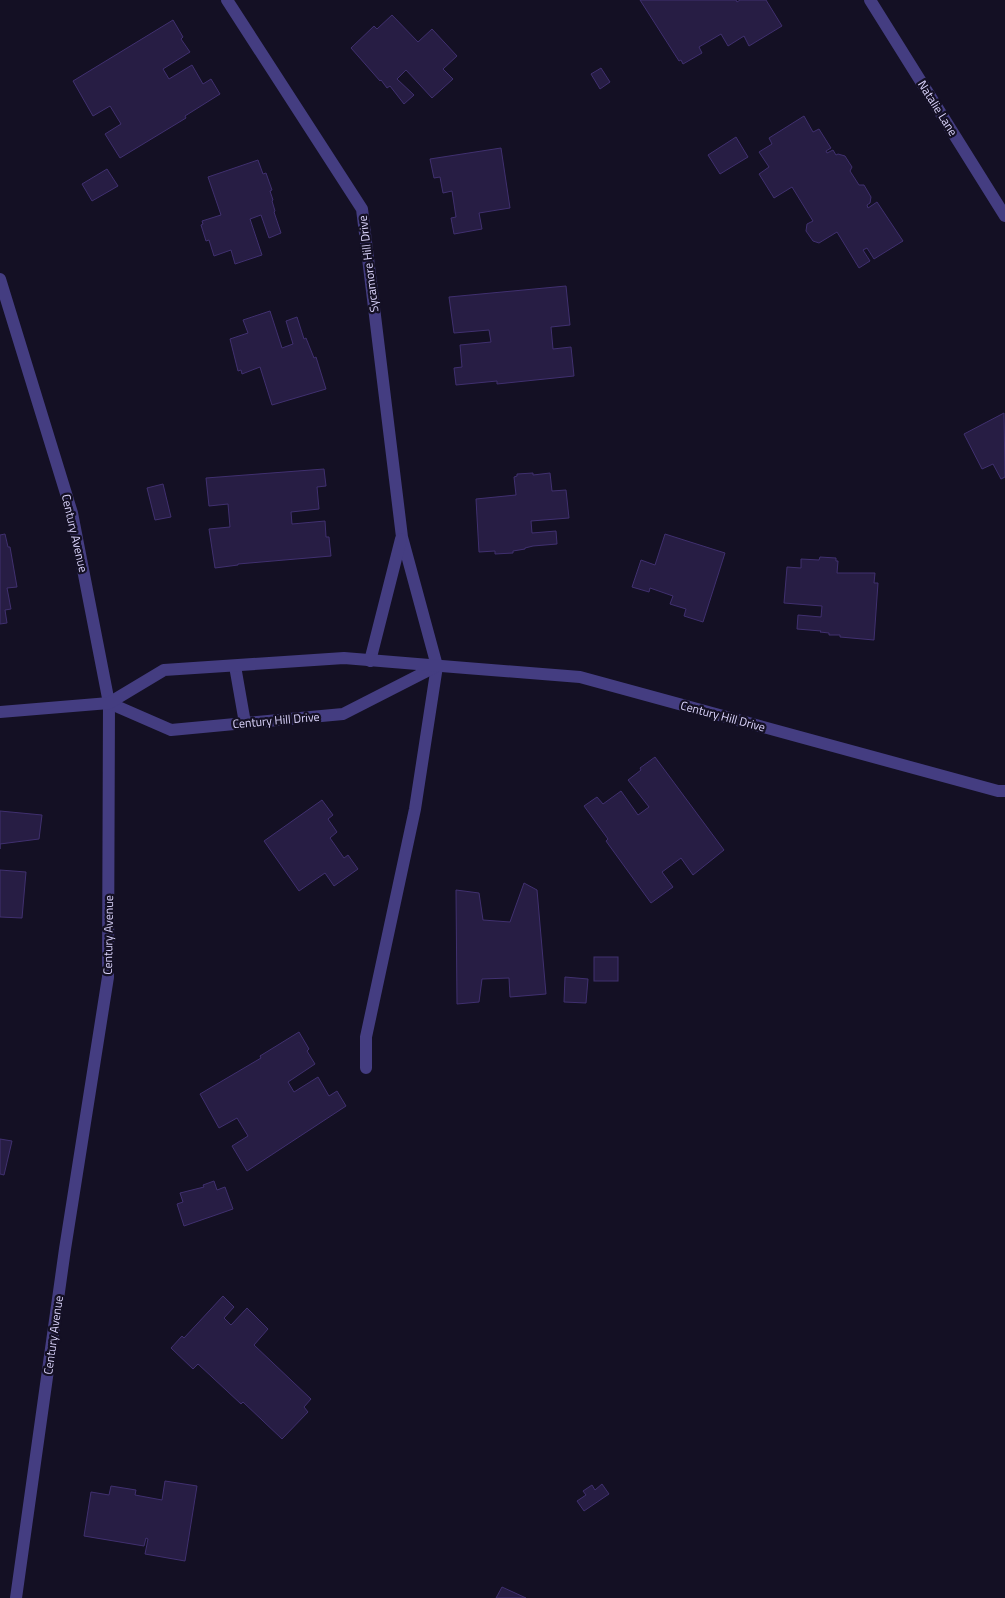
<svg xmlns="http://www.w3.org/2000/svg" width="1005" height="1598" font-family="'Titillium Web',sans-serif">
<rect width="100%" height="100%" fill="#141024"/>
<g fill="#271d44" stroke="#40306f">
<path d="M640 0H736L737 2 740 0H766L782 26 749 46 744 36 728 46 721 34 699 47 702 53 683 64 681 60 679 61Z"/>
<path d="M392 15 418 42 432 29 457 56 443 69 453 79 432 98 406 70 397 79 414 95 404 104 390 86 387 88 381 80 380 81 351 48 374 26 377 29Z"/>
<path d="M173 20 183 37 181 39 190 52 163 69 169 79 192 65 203 84 211 79 220 94 185 116 186 118 120 158 105 134 121 124 110 106 93 116 73 81Z"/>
<path d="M601 68 610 82 600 89 591 74Z"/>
<path d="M804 116 813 132 819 129 831 148 826 151 827 153 833 150 836 155 838 154 845 156 852 167 850 171 859 185H864L871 197 870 203 867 205 868 208 877 202 903 241 874 259 867 248 863 250 870 261 859 268 837 232 819 243 813 241 806 231 807 224 813 221 792 187 774 198 759 174 769 167 759 152 772 144 769 138Z"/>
<path d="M736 137 748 157 720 174 708 155Z"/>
<path d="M501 148 510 208 479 213 482 229 454 234 451 218 456 217 452 191 443 193 440 177 434 178 430 159Z"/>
<path d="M258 160 263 174 266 173 272 190 270 191 273 200 272 201 275 211 274 212 281 233 269 238 261 215 250 219 262 255 235 264 231 250 214 256 209 240 206 241 201 225 203 224 202 221 221 215 208 177Z"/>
<path d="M107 169 118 186 92 201 82 184Z"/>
<path d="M566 286 570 325 551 327 553 349 571 347 574 376 497 384V381L456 385 454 368 462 367 460 345 491 342 489 330 454 333 449 297Z"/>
<path d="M270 311 282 348 293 344 286 321 297 317 304 339 306 338 314 358 316 357 326 389 272 405 260 367 242 374 241 370 238 371 230 339 248 333 243 320Z"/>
<path d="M1004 413 1005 477 1001 479 993 464 982 469 964 434Z"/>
<path d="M324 469 326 486 317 487 319 509 291 512 292 524 325 521 326 537H329L331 556 238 564V565L215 568 209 529 230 527 228 504 209 506 206 478Z"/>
<path d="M533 473V475L550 473 552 491 566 490 569 518 531 521 532 533 556 531 557 544 533 546 525 548V549L513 551V553L495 554V551L479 552 476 499 516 495 514 477 517 476V474Z"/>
<path d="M163 484 171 517 155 520 147 488Z"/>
<path d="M5 534 8 547H10L17 587 7 588 11 609 5 610 7 623 0 624V535Z"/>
<path d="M665 534 725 553 703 622 684 616 686 609 670 604 673 596 650 588 649 592 632 587 641 560 655 565Z"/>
<path d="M820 557 836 558V561H838L837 573H875L874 583H878L874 640 840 637V635H829V633L820 632 821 631 797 629 798 615 821 617 822 606 784 603 787 567 801 568V559L819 560Z"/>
<path d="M655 757 724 850 693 875 681 858 662 872 673 887 651 903 606 841 608 839 584 806 597 797 603 804 621 791 638 815 649 807 628 780 641 770 640 768Z"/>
<path d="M322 800 333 815 328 819 337 832 330 838 344 858 348 855 358 869 334 886 325 873 299 891 264 841Z"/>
<path d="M0 811 42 815 39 839 0 844V849Z"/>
<path d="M0 870 26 872 22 918 0 917Z"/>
<path d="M524 883 537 890 546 994 510 997 509 978 482 979 479 1002 457 1004 456 890 479 893 483 920 510 922Z"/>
<rect x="594" y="957" width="24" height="24"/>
<path d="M565 977 588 979 586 1003 564 1002Z"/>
<path d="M299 1032 309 1049 307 1051 315 1064 288 1082 294 1092 318 1077 329 1096 337 1091 346 1106 247 1171 232 1146 248 1136 237 1118 219 1128 200 1094 261 1058 260 1056Z"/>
<path d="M0 1139 12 1141 4 1175 0 1174Z"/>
<path d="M214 1181 217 1190 225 1187 233 1209 184 1226 177 1204 183 1202 180 1193 204 1187 203 1185Z"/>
<path d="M223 1296 234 1307 224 1318 231 1325 247 1308 268 1329 254 1345 311 1399 304 1407 308 1412 282 1439 243 1402 241 1404 198 1364 193 1369 171 1348 182 1336 184 1338Z"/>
<path d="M165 1481 197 1486 185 1561 145 1554 148 1539 146 1538 144 1546 84 1536 91 1492 109 1495 111 1486 136 1490 135 1495 162 1500Z"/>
<path d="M602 1484 609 1494 584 1511 577 1501 586 1495 583 1491 592 1485 595 1490Z"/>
<path d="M502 1587 526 1598H496Z"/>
</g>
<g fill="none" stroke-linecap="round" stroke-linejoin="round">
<g stroke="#443d81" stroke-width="12">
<path d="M227 0 362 209 402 537 437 666 415 809 366 1037V1068"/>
<path d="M870 0 1005 216"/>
<path d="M0 279 72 513 109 703 108 977 65 1249 16 1598"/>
<path d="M370 661 401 539"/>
<path d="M235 666 245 723"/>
<path d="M109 703 171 730 343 714 437 666"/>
<path d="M0 712 109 703 164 670 344 658 466 668 580 677 998 791H1005"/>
</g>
</g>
<g text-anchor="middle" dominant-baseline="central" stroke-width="4.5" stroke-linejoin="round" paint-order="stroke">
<g font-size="12" fill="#dcd5fd" stroke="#141024">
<text transform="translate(938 108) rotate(58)">Natalie Lane</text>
<text transform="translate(368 264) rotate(-97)">Sycamore Hill Drive</text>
<text transform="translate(75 533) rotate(77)">Century Avenue</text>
<text transform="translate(723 716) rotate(15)">Century Hill Drive</text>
<text transform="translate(276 720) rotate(-5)">Century Hill Drive</text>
<text transform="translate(108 935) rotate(-89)">Century Avenue</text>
<text transform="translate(53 1335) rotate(-82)">Century Avenue</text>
</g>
</g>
</svg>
